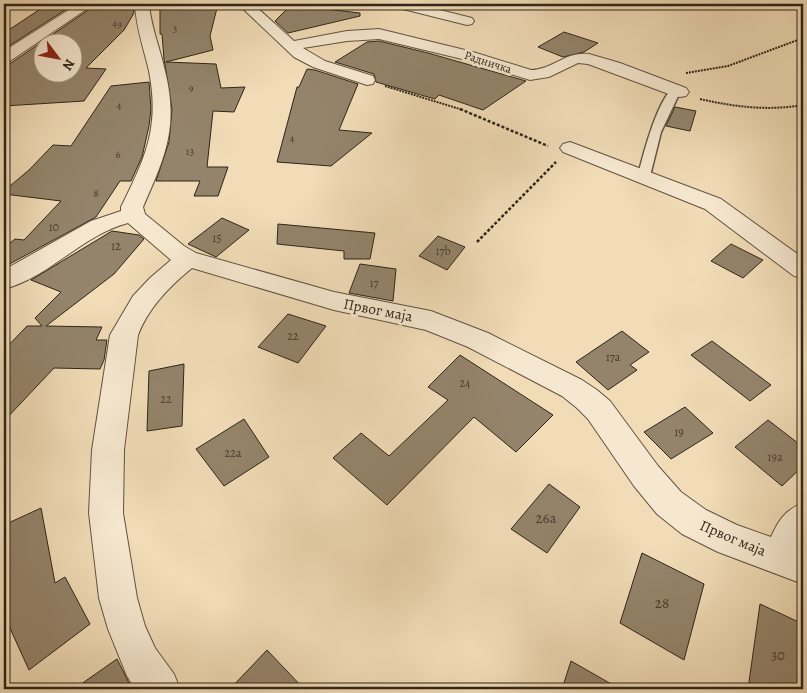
<svg xmlns="http://www.w3.org/2000/svg" width="807" height="693" font-family="Alegreya,serif">
<rect width="100%" height="100%" fill="#f1dcb7"/>
<filter id="stains"><feTurbulence type="fractalNoise" baseFrequency=".004" numOctaves="4"/><feColorMatrix values="0 0 0 0 .2 0 0 0 0 .09 0 0 0 0 .02 0 0 0 .5 -.17"/></filter>
<radialGradient id="worn" r=".72"><stop offset=".6" stop-color="#630" stop-opacity="0"/><stop offset="1" stop-color="#630" stop-opacity=".3"/></radialGradient>
<g fill="#94846b" stroke="#2f2519" fill-rule="evenodd">
<path d="M48 4 73 5 4 49V33Z"/>
<path d="M97 4 133 5 134 13 124 30 86 68 106 69 84 101 4 106V65L11 63ZM42 42H72V72H42Z"/>
<path d="M187 4H218L210 36 213 50 166 62 216 64 221 88 245 87 234 112 213 111 207 167H228L218 196H194L200 181H156L169 142 172 109 164 59 162 34H160V6Z"/>
<path d="M291 5 360 13V16L288 33 275 21Z"/>
<path d="M564 32 598 43 584 52 563 57 538 47Z"/>
<path d="M379 41 428 53 526 81 483 110 439 95 435 99 376 82 374 74 335 62 367 42Z"/>
<path d="M307 69 315 70 358 84 339 130 372 133 331 166 277 162 297 87H299Z"/>
<path d="M149 82 151 109 149 126 142 157 131 181H120L96 217 4 267V248L15 239 24 240 61 201 4 194V191L29 170 53 145 71 146 111 86Z"/>
<path d="M675 107 696 111 690 131 666 126Z"/>
<path d="M222 218 249 230 216 257 188 244Z"/>
<path d="M278 224 375 233 370 259H344V251L277 244Z"/>
<path d="M112 231 139 235 144 239 114 274 46 326 102 327 96 340H107L104 360 100 369 54 368 4 421V350L27 326H42L35 318 61 292 31 280Z"/>
<path d="M438 236 465 247 447 270 419 256Z"/>
<path d="M731 244 763 260 743 278 711 261Z"/>
<path d="M360 264 396 269 393 301 349 293Z"/>
<path d="M288 314 326 326 298 363 258 347Z"/>
<path d="M622 331 649 352 630 365 637 370 608 390 576 362Z"/>
<path d="M712 341 771 385 750 401 691 355Z"/>
<path d="M460 355 553 415 516 452 474 417 387 505 333 458 361 433 389 456 448 400 428 387Z"/>
<path d="M184 364 182 426 147 431 149 371Z"/>
<path d="M685 407 713 433 671 459 644 432Z"/>
<path d="M244 419 269 457 224 486 196 449Z"/>
<path d="M768 420 803 447V466L782 486 735 447Z"/>
<path d="M549 484 580 507 547 553 511 529Z"/>
<path d="M41 508 55 583 65 577 90 624 29 670 4 615V525Z"/>
<path d="M642 553 704 584 684 660 620 623Z"/>
<path d="M760 604 803 624V689H748Z"/>
<path d="M267 650 304 689H230Z"/>
<path d="M117 659 132 689H74Z"/>
<path d="M571 661 620 689H562Z"/>
</g>
<g fill="none" stroke-linecap="round" stroke-linejoin="round">
<g stroke="#605340" stroke-width="3">
<path id="service" d="M676 87 681 90 661 132 650 176 648 179H640L638 176C642 159 659 92 676 87Z"/>
</g>
<g stroke="#605340" stroke-width="2">
<g id="minor">
<path d="M135 4H149C151 27 160 48 165 71 179 127 165 157 143 207L145 214 184 246 196 253 334 292 431 311 488 333 582 380 597 390 610 401 658 466 681 492 706 510 737 525 771 537C778 521 786 509 803 503V584L718 552 682 534 657 514 634 486 588 419 577 408 562 396 468 347 426 330 334 310 192 268C169 287 149 307 138 335L124 450 123 513 137 598 145 626 155 648 174 674 180 689H135L127 676 108 629 99 598 89 513 92 450 110 335 133 296 150 278 171 260 128 223C82 235 50 277 4 289V270L91 221 121 211V207C145 158 160 128 149 71 144 49 136 28 135 4Z"/>
<path d="M238 4H253L294 41 347 31 379 29 473 52 531 70C552 70 565 51 589 54L620 63 686 88 689 92 686 96 680 97 674 96 588 64 578 63 549 77 530 80 462 59 379 39 347 41 303 48 325 61 373 76 375 80 373 84 367 85 313 67 294 57Z"/>
<path d="M393 4H416L472 18 474 21 472 24 467 25 395 7Z"/>
<path d="M570 142 721 199 803 258V278L794 276 705 209 563 152 560 148 563 144Z"/>
</g>
</g>
<g stroke="#605340" stroke-width="2">
<path id="tertiary" d="M78 4H94L10 61 4 63V51Z"/>
</g>
<g stroke="#2f2519" stroke-width="2" stroke-dasharray="2 1" stroke-linecap="butt">
<path d="M686 73 728 66 803 38"/>
<path d="M385 86 463 110"/>
<path d="M700 99C735 107 768 111 803 105"/>
</g>
<g stroke="#2f2519" stroke-width="2.5" stroke-dasharray="3 2" stroke-linecap="butt">
<path d="M460 109 548 146"/>
<path d="M477 242 556 162"/>
</g>
<use href="#service" fill="#f6e8d0" fill-rule="evenodd"/>
<use href="#minor" fill="#f6e8d0" fill-rule="evenodd"/>
<use href="#tertiary" fill="#f6e8d0" fill-rule="evenodd"/>
</g>
<g text-anchor="middle" dominant-baseline="central" stroke-width="5" stroke-linejoin="round" paint-order="stroke">
<g font-size="11" fill="#483d2e">
<text x="117" y="23">49</text>
<text x="175" y="28">3</text>
<text x="191" y="87">9</text>
<text x="119" y="105">4</text>
<text x="292" y="138">4</text>
<text x="190" y="151">13</text>
<text x="118" y="154">6</text>
<text x="96" y="193">8</text>
</g>
<g font-size="12" fill="#2f2519" stroke="#f6e8d0">
<text transform="translate(488 62) rotate(18)">Радничка</text>
</g>
<g font-size="12" fill="#483d2e">
<text x="54" y="227">10</text>
<text x="217" y="238">15</text>
<text x="116" y="246">12</text>
<text x="443" y="251">17b</text>
<text x="374" y="283">17</text>
<text x="293" y="336">22</text>
<text x="613" y="357">17a</text>
<text x="465" y="383">24</text>
<text x="166" y="399">22</text>
<text x="679" y="432">19</text>
<text x="233" y="453">22a</text>
<text x="775" y="457">19a</text>
</g>
<g font-size="15" fill="#2f2519" stroke="#f6e8d0">
<text transform="translate(378 310) rotate(11)">Првог маја</text>
<text transform="translate(733 538) rotate(23)">Првог маја</text>
</g>
<g font-size="15" fill="#483d2e">
<text x="546" y="518">26a</text>
<text x="662" y="603">28</text>
<text x="778" y="655">30</text>
</g>
</g>
<rect width="807" height="693" fill="none" stroke="#f1dcb7" stroke-width="20"/>
<rect x="5" y="5" width="797" height="683" fill="none" stroke="#2f2519" stroke-width="2.5"/>
<rect x="10" y="10" width="787" height="673" fill="none" stroke="#2f2519"/>
<g transform="translate(58 58) rotate(122)"><circle r="24" fill="#f6e8d0" stroke="#a69a87"/>
<path d="M0-4L9 19L0 12L-9 19Z" fill="#8f2418"/>
<text y="-8" font-size="14" font-weight="bold" text-anchor="middle" fill="#2f2519">N</text>
</g>
<rect width="100%" height="100%" filter="url(#stains)"/>
<rect width="100%" height="100%" fill="url(#worn)"/>
</svg>
